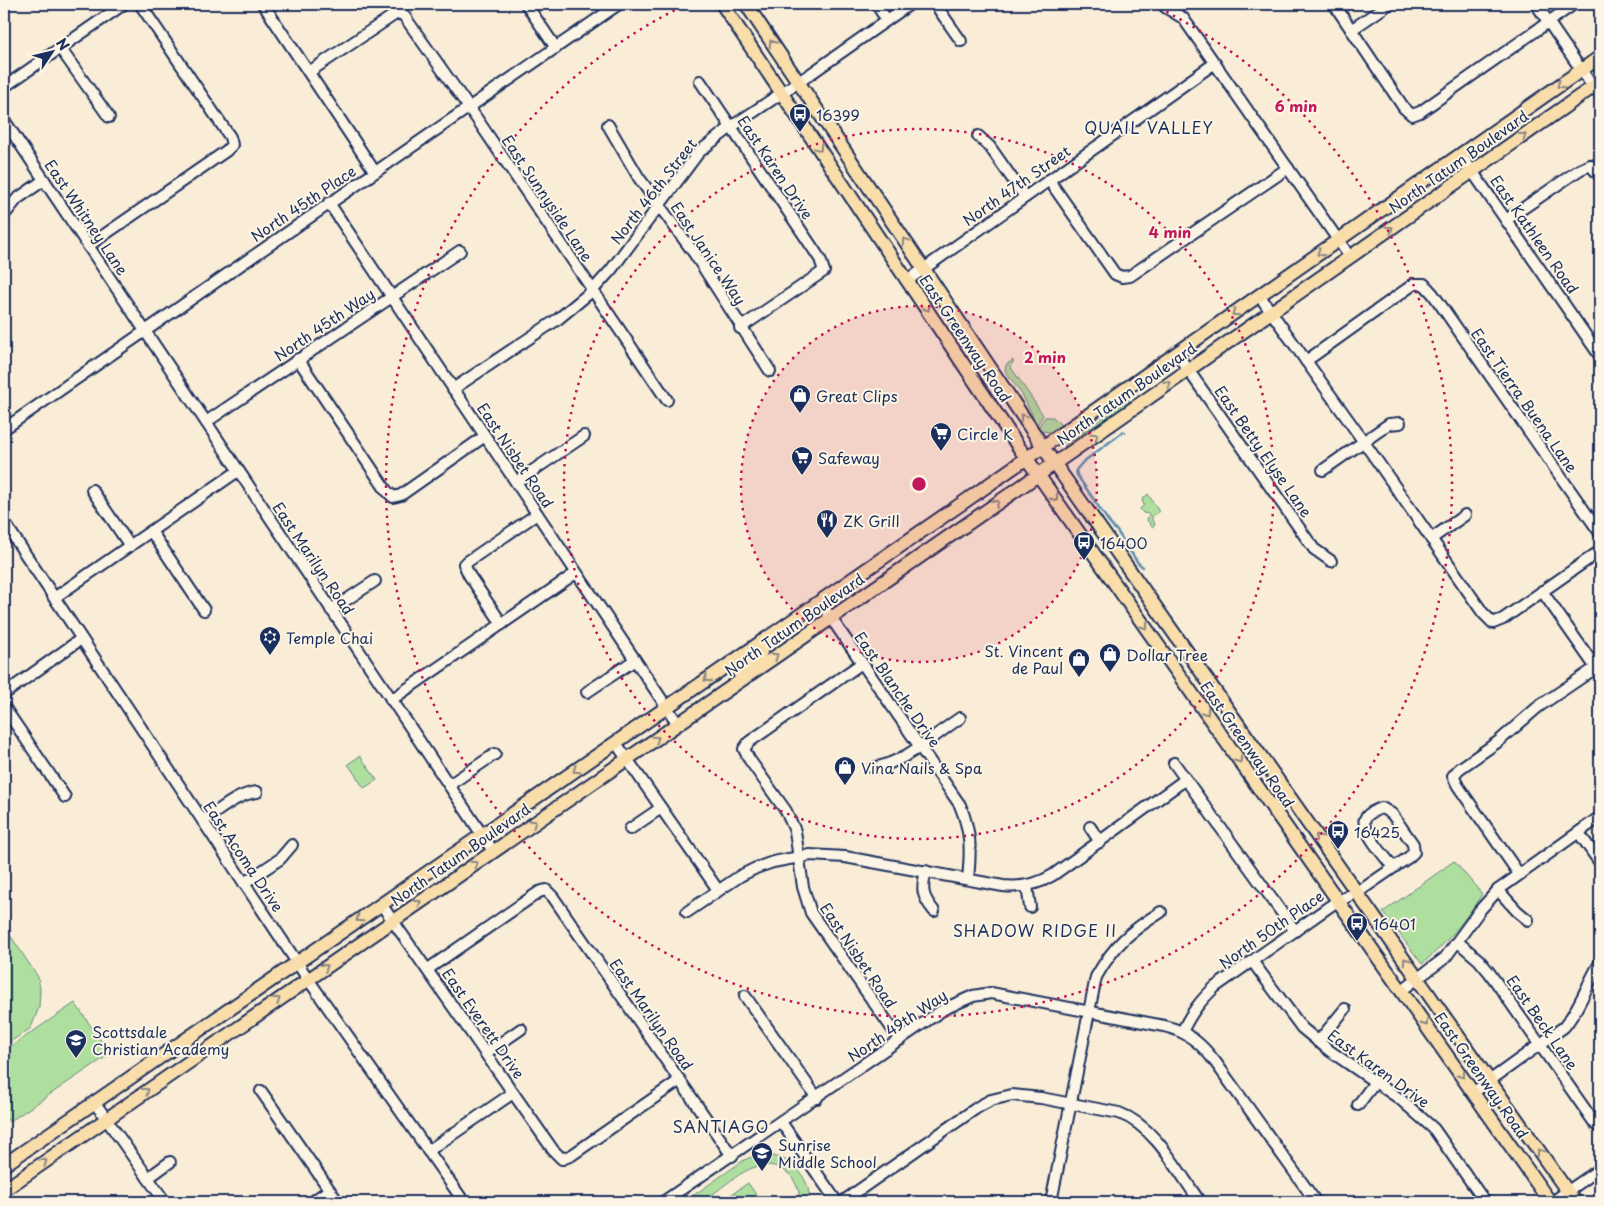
<svg xmlns="http://www.w3.org/2000/svg" width="1604" height="1206" font-family="'Playpen Sans',sans-serif">
<rect width="100%" height="100%" fill="#faedd7"/>
<filter id="ink" filterUnits="userSpaceOnUse"><feTurbulence type="fractalNoise" baseFrequency=".02" numOctaves="2"/><feDisplacementMap in="SourceGraphic" scale="10" xChannelSelector="R" yChannelSelector="G"/><feConvolveMatrix kernelMatrix="1 2 1 2 8 2 1 2 1" color-interpolation-filters="sRGB"/></filter>
<g filter="url(#ink)">
<g fill="#aedf9f" stroke="#64877e">
<path d="M1013 360V363L1010 366 1043 415 1037 425 1023 396 1005 371 1006 365Z"/>
<path d="M1129 399 1130 401 1120 410 1065 447 1064 446Z"/>
<path d="M1045 417H1053L1061 425 1050 432 1042 431 1038 427Z"/>
<path d="M1148 494 1159 512 1152 516V520L1155 525 1152 527 1147 520 1149 514 1143 513 1140 509 1144 505 1142 500Z"/>
<path d="M360 756 377 780 364 788 348 764Z"/>
<path d="M1454 861 1482 894C1465 921 1446 944 1422 964L1383 912Z"/>
<path d="M4 926 38 977 40 989 39 1007 31 1028 4 1046Z"/>
<path d="M75 1003 110 1054 9 1122 4 1114V1051Z"/>
<path d="M766 1155C793 1157 809 1176 810 1202H800C800 1192 796 1181 789 1174 762 1151 735 1178 713 1194 709 1196 704 1201 700 1202 695 1203 689 1202 684 1202L744 1160 754 1156Z"/>
<path d="M748 1183 761 1202H721Z"/>
</g>
<g fill="none" stroke-linecap="round" stroke-linejoin="round">
<path stroke="#5c8eb1" stroke-width="2.5" d="M1125 432H1123L1083 462 1076 470 1077 475 1111 525 1117 531 1138 563 1143 567"/>
<g stroke="#1b2f5e" stroke-width="14">
<g id="minor">
<path d="M263 4 375 172"/>
<path d="M526 4 556 48"/>
<path d="M876 4 887 20"/>
<path d="M935 4 961 41"/>
<path d="M1334 4 1404 108 1412 115 1420 112 1574 4"/>
<path d="M1536 4 1593 87"/>
<path d="M1165 7 1183 18 1350 257"/>
<path d="M1351 30 1389 4"/>
<path d="M60 48 109 117"/>
<path d="M309 72 394 15 402 13 477 119 667 400"/>
<path d="M700 81 804 235 820 259 824 271 740 328"/>
<path d="M4 87 124 4"/>
<path d="M4 120 493 851"/>
<path d="M608 125 639 178 694 253 770 371"/>
<path d="M978 136 990 147 1025 197"/>
<path d="M1461 155 1600 356"/>
<path d="M1049 180 1115 274 1122 277 1130 276 1288 168"/>
<path d="M329 203 678 724"/>
<path d="M4 215 17 199 44 180"/>
<path d="M1506 220 1579 170 1590 165 1600 176"/>
<path d="M88 246 226 151 232 145 230 137 140 4"/>
<path d="M908 280 1215 63"/>
<path d="M1259 295 1359 435 1483 613 1493 623 1503 619 1600 551"/>
<path d="M1177 354 1314 549 1331 561"/>
<path d="M298 359 386 490 393 497 401 495 485 436"/>
<path d="M1306 361 1414 284H1424L1433 294 1600 533"/>
<path d="M453 389 558 319 592 291 611 270 699 152 731 127 809 75 910 4"/>
<path d="M206 422 460 251"/>
<path d="M4 429C208 286 415 146 619 4"/>
<path d="M1323 470 1389 424 1400 423"/>
<path d="M516 482 584 436"/>
<path d="M92 490 130 546"/>
<path d="M4 522 308 979 464 1202"/>
<path d="M151 531 204 610"/>
<path d="M1431 539 1465 515"/>
<path d="M1542 591 1596 668"/>
<path d="M54 598 238 471"/>
<path d="M820 602 960 805C971 832 971 849 968 879"/>
<path d="M331 610 375 581"/>
<path d="M502 624 469 575 464 564 537 514"/>
<path d="M862 663 749 742 744 749 749 759 786 811 795 831 803 887 811 913 900 1040"/>
<path d="M587 692 635 660"/>
<path d="M4 694 81 639"/>
<path d="M391 700 576 573"/>
<path d="M4 707 65 797"/>
<path d="M616 743 718 890"/>
<path d="M1174 763 1295 931"/>
<path d="M873 768C906 762 933 736 960 718"/>
<path d="M449 785 495 754"/>
<path d="M203 821C220 810 237 794 257 792"/>
<path d="M1090 827 1100 842"/>
<path d="M630 829 661 808"/>
<path d="M1579 833 1600 863"/>
<path d="M926 871C921 890 922 896 934 911"/>
<path d="M1519 874 1458 786 1453 776 1459 769 1499 741 1538 707 1600 665"/>
<path d="M244 883 280 859 292 845"/>
<path d="M1027 886 1030 907"/>
<path d="M1498 890 1517 911 1528 920"/>
<path d="M381 904 553 1150 562 1159 572 1155 680 1080"/>
<path d="M687 912 740 876 756 868 773 862 810 855 845 857 1003 886C1022 888 1037 885 1053 875L1186 779"/>
<path d="M1458 942 1479 960 1489 972 1596 1125"/>
<path d="M1252 961 1302 1028 1330 1051 1400 1099 1434 1129 1485 1202"/>
<path d="M428 969 539 892 546 890 553 897 732 1156"/>
<path d="M1402 990 1445 958 1480 910 1498 890 1600 817"/>
<path d="M745 996 817 1098"/>
<path d="M1182 1032C1191 1013 1200 1001 1215 987L1333 904 1364 888 1409 857 1414 852 1413 844 1392 814 1382 808C1377 809 1367 814 1365 819 1360 829 1386 858 1393 867"/>
<path d="M1318 1042 1345 1009"/>
<path d="M486 1053 521 1029"/>
<path d="M261 1091 338 1202"/>
<path d="M1474 1092 1564 1027C1580 1008 1587 984 1600 963"/>
<path d="M95 1103 165 1202"/>
<path d="M1358 1105 1375 1082"/>
<path d="M781 1122 837 1202"/>
<path d="M428 1151 513 1093"/>
<path d="M148 1178 170 1162"/>
<path d="M312 1202 329 1190"/>
<path d="M663 1202 944 1009 973 996 991 993 1164 1026C1187 1031 1202 1044 1216 1063L1316 1202"/>
<path d="M842 1202 978 1107 991 1100 1012 1095 1041 1098 1119 1113C1155 1126 1178 1171 1200 1202"/>
<path d="M1051 1202 1096 977C1114 945 1129 932 1161 912"/>
<path d="M1552 1202 1600 1169"/>
</g>
</g>
<g stroke="#1b2f5e" stroke-width="16">
<g id="major">
<path d="M722 4 1020 449 1550 1202"/>
<path d="M746 4 1054 463 1575 1202"/>
<path d="M739 673C748 665 767 655 761 642"/>
<path d="M4 1165 964 502 1600 57"/>
<path d="M4 1190 1064 457 1600 82"/>
</g>
</g>
<use href="#minor" stroke="#fcf5e5" stroke-width="10"/>
<use href="#major" stroke="#f9deab" stroke-width="12"/>
</g>
<defs><path id="oneway-chevron" d="M-2-3.5L2.5 0L-2 3.5" fill="none" stroke-width="1.6" stroke-linecap="round" stroke-linejoin="round" transform="scale(1.25)"/></defs>
<g stroke="#8a8684">
<use href="#oneway-chevron" transform="translate(772 43) rotate(-123)"/>
<use href="#oneway-chevron" transform="translate(1560 85) rotate(145)"/>
<use href="#oneway-chevron" transform="translate(1523 136) rotate(-35)"/>
<use href="#oneway-chevron" transform="translate(819 148) rotate(56)"/>
<use href="#oneway-chevron" transform="translate(1390 229) rotate(-35)"/>
<use href="#oneway-chevron" transform="translate(905 241) rotate(-124)"/>
<use href="#oneway-chevron" transform="translate(1320 253) rotate(145)"/>
<use href="#oneway-chevron" transform="translate(927 308) rotate(56)"/>
<use href="#oneway-chevron" transform="translate(1235 313) rotate(145)"/>
<use href="#oneway-chevron" transform="translate(1168 384) rotate(-35)"/>
<use href="#oneway-chevron" transform="translate(1023 417) rotate(-124)"/>
<use href="#oneway-chevron" transform="translate(1095 436) rotate(-35)"/>
<use href="#oneway-chevron" transform="translate(1055 498) rotate(55)"/>
<use href="#oneway-chevron" transform="translate(996 503) rotate(-35)"/>
<use href="#oneway-chevron" transform="translate(1145 626) rotate(55)"/>
<use href="#oneway-chevron" transform="translate(775 656) rotate(-35)"/>
<use href="#oneway-chevron" transform="translate(707 679) rotate(145)"/>
<use href="#oneway-chevron" transform="translate(1206 712) rotate(55)"/>
<use href="#oneway-chevron" transform="translate(656 739) rotate(-34)"/>
<use href="#oneway-chevron" transform="translate(1239 760) rotate(55)"/>
<use href="#oneway-chevron" transform="translate(576 770) rotate(145)"/>
<use href="#oneway-chevron" transform="translate(533 823) rotate(-35)"/>
<use href="#oneway-chevron" transform="translate(1318 837) rotate(-125)"/>
<use href="#oneway-chevron" transform="translate(475 864) rotate(-35)"/>
<use href="#oneway-chevron" transform="translate(418 903) rotate(-34)"/>
<use href="#oneway-chevron" transform="translate(359 919) rotate(145)"/>
<use href="#oneway-chevron" transform="translate(1406 961) rotate(-125)"/>
<use href="#oneway-chevron" transform="translate(325 967) rotate(-35)"/>
<use href="#oneway-chevron" transform="translate(277 1000) rotate(-35)"/>
<use href="#oneway-chevron" transform="translate(1425 1023) rotate(55)"/>
<use href="#oneway-chevron" transform="translate(1462 1075) rotate(55)"/>
<use href="#oneway-chevron" transform="translate(146 1091) rotate(-35)"/>
<use href="#oneway-chevron" transform="translate(1540 1152) rotate(-125)"/>
<use href="#oneway-chevron" transform="translate(44 1162) rotate(-35)"/>
</g>
</g>
<circle cx="919" cy="484" r="178" fill="#c2185b" fill-opacity=".12"/>
<g fill="none" stroke="#c2185b" stroke-width="2.5" stroke-dasharray="2.5 5">
<circle cx="919" cy="484" r="178"/>
<circle cx="919" cy="484" r="355"/>
<path d="M1153 5A533 533 0 1 1 685 5"/>
</g>
<defs>
<g id="bus-pin" transform="scale(1.125)"><path d="M0 17L-7.5 6A9.5 9.5 0 1 1 7.5 6Z" fill="#1b2f5e" stroke="#fcf5e5"/><path d="M-5-6H5V4H4V6H2V4H-2V6H-4V4H-5ZM-3.5-4V0h7V-4ZM-3.5 1.2v1.5H-2V1.2ZM2 1.2v1.5H3.5V1.2Z" fill="#fff"/></g>
<g id="shop-pin" transform="scale(1.125)"><path d="M0 17L-7.5 6A9.5 9.5 0 1 1 7.5 6Z" fill="#1b2f5e" stroke="#fcf5e5"/><path d="M-5-2.5h2.3a2.7 3.5 0 0 1 5.4 0H5L5.5 6h-11ZM-1.5-2.5h3a1.5 2.3 0 0 0-3 0Z" fill="#fff"/></g>
<g id="supermarket-pin" transform="scale(1.125)"><path d="M0 17L-7.5 6A9.5 9.5 0 1 1 7.5 6Z" fill="#1b2f5e" stroke="#fcf5e5"/><path d="M-6-5.5h2.5l.6 2H6L4.5 2H-2.5L-4.4-4H-6ZM-1.5 3.2a1.3 1.3 0 1 0 .1 0ZM3 3.2a1.3 1.3 0 1 0 .1 0Z" fill="#fff"/></g>
<g id="restaurant-pin" transform="scale(1.125)"><path d="M0 17L-7.5 6A9.5 9.5 0 1 1 7.5 6Z" fill="#1b2f5e" stroke="#fcf5e5"/><path d="M-5-6h1v4h1v-4h1v4h1v-4h1v5L-1.5 .5V6h-2V.5L-5-1ZM5-6V6H3V1.5H1.5Q1.5-4 5-6Z" fill="#fff"/></g>
<g id="synagogue-pin" transform="scale(1.125)"><path d="M0 17L-7.5 6A9.5 9.5 0 1 1 7.5 6Z" fill="#1b2f5e" stroke="#fcf5e5"/><path d="M0-6.5L5.6 3.2H-5.6ZM0 6.5L5.6-3.2H-5.6Z" fill="#fff"/></g>
<g id="school-pin" transform="scale(1.125)"><path d="M0 17L-7.5 6A9.5 9.5 0 1 1 7.5 6Z" fill="#1b2f5e" stroke="#fcf5e5"/><path d="M0-5L7-2L0 1L-7-2ZM-4 1L0 2.5L4 1V4Q0 6-4 4Z" fill="#fff"/></g>
</defs>
<g fill-rule="evenodd">
<use href="#bus-pin" x="800" y="114"/>
<use href="#shop-pin" x="800" y="395"/>
<use href="#supermarket-pin" x="941" y="433"/>
<use href="#supermarket-pin" x="802" y="457"/>
<use href="#restaurant-pin" x="827" y="520"/>
<use href="#bus-pin" x="1084" y="542"/>
<use href="#synagogue-pin" x="270" y="637"/>
<use href="#shop-pin" x="1110" y="654"/>
<use href="#shop-pin" x="1079" y="659"/>
<use href="#shop-pin" x="845" y="767"/>
<use href="#bus-pin" x="1338" y="831"/>
<use href="#bus-pin" x="1357" y="923"/>
<use href="#school-pin" x="76" y="1040"/>
<use href="#school-pin" x="762" y="1153"/>
</g>
<g text-anchor="middle" dominant-baseline="central" stroke-width="4" stroke-linejoin="round" paint-order="stroke">
<g font-size="15" fill="#1b2f5e" stroke="#fcf5e5" text-anchor="start">
<text x="816" y="114">16399</text>
<text x="816" y="395">Great Clips</text>
<text x="957" y="433">Circle K</text>
<text x="818" y="457">Safeway</text>
<text x="843" y="520">ZK Grill</text>
<text x="1100" y="542">16400</text>
<text x="286" y="637">Temple Chai</text>
<text x="1063" y="650" text-anchor="end">St. Vincent<tspan x="1063" dy="17">de Paul</tspan></text>
<text x="1126" y="654">Dollar Tree</text>
<text x="861" y="767">Vina Nails &amp; Spa</text>
<text x="1354" y="831">16425</text>
<text x="1373" y="923">16401</text>
<text x="92" y="1031">Scottsdale<tspan x="92" dy="17">Christian Academy</tspan></text>
<text x="778" y="1144">Sunrise<tspan x="778" dy="17">Middle School</tspan></text>
</g>
<g font-size="15" fill="#1b2f5e" stroke="#fcf5e5">
<text transform="translate(1458 161) rotate(-35)">North Tatum Boulevard</text>
<text transform="translate(776 167) rotate(56)">East Karen Drive</text>
<text transform="translate(1016 185) rotate(-35)">North 47th Street</text>
<text transform="translate(653 191) rotate(-52)">North 46th Street</text>
<text transform="translate(548 198) rotate(56)">East Sunnyside Lane</text>
<text transform="translate(303 203) rotate(-34)">North 45th Place</text>
<text transform="translate(87 217) rotate(56)">East Whitney Lane</text>
<text transform="translate(1535 234) rotate(55)">East Kathleen Road</text>
<text transform="translate(709 253) rotate(56)">East Janice Way</text>
<text transform="translate(324 324) rotate(-34)">North 45th Way</text>
<text transform="translate(966 338) rotate(56)">East Greenway Road</text>
<text transform="translate(1126 393) rotate(-35)">North Tatum Boulevard</text>
<text transform="translate(1525 400) rotate(55)">East Tierra Buena Lane</text>
<text transform="translate(1264 451) rotate(55)">East Betty Elyse Lane</text>
<text transform="translate(516 455) rotate(56)">East Nisbet Road</text>
<text transform="translate(314 558) rotate(56)">East Marilyn Road</text>
<text transform="translate(794 624) rotate(-35)">North Tatum Boulevard</text>
<text transform="translate(898 689) rotate(55)">East Blanche Drive</text>
<text transform="translate(1248 744) rotate(55)">East Greenway Road</text>
<text transform="translate(460 854) rotate(-35)">North Tatum Boulevard</text>
<text transform="translate(244 856) rotate(56)">East Acoma Drive</text>
<text transform="translate(1271 929) rotate(-35)">North 50th Place</text>
<text transform="translate(859 955) rotate(56)">East Nisbet Road</text>
<text transform="translate(652 1014) rotate(55)">East Marilyn Road</text>
<text transform="translate(1543 1022) rotate(55)">East Beck Lane</text>
<text transform="translate(484 1023) rotate(55)">East Everett Drive</text>
<text transform="translate(897 1025) rotate(-34)">North 49th Way</text>
<text transform="translate(1379 1068) rotate(36)">East Karen Drive</text>
<text transform="translate(1482 1075) rotate(55)">East Greenway Road</text>
</g>
<g font-size="16" letter-spacing="1" fill="#1b2f5e" stroke="#fcf5e5">
<text x="1149" y="127">QUAIL VALLEY</text>
<text x="1035" y="930">SHADOW RIDGE II</text>
<text x="721" y="1126">SANTIAGO</text>
</g>
</g>
<circle cx="919" cy="484" r="8" fill="#c2185b" stroke="#fcf5e5" stroke-width="2.5"/>
<g font-size="15" text-anchor="middle" font-weight="bold" fill="#c2185b" stroke="#fcf5e5" stroke-width="4" stroke-linejoin="round" paint-order="stroke">
<text x="1296" y="112">6 min</text>
<text x="1170" y="238">4 min</text>
<text x="1045" y="363">2 min</text>
</g>
<rect width="1604" height="1206" fill="none" stroke="#fcf5e5" stroke-width="20"/>
<rect x="10" y="10" width="1584" height="1186" fill="none" stroke="#1b2f5e" stroke-width="2" filter="url(#ink)"/>
<g transform="translate(52 52) rotate(55)" stroke="#fcf5e5" stroke-width="4" paint-order="stroke">
<path d="M0-4L9 19L0 12L-9 19Z" fill="#1b2f5e"/>
<text y="-8" font-size="14" font-weight="bold" text-anchor="middle" fill="#1b2f5e">N</text>
</g>
</svg>
